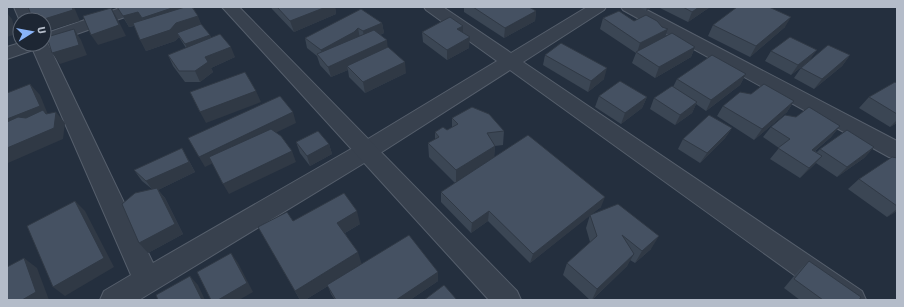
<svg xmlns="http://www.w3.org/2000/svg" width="904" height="307" font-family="'Asap Condensed',sans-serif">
<rect width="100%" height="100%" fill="#242f3e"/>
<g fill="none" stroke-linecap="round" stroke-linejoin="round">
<g stroke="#565f6c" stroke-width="2">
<g id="minor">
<path d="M14 7H30L36 20 20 21Z"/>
<path d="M123 7H147L145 10 48 44 153 263 358 145 497 61 426 10 424 7H443L511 53 587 7H606L604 10 523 62 862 291 866 300H829L510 70 374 157 139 300H100L104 291 131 275 33 50 7 59V47L20 43V44H44V34Z"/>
<path d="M621 7H641L897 141V159L889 157 623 10Z"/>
</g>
</g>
<g stroke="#565f6c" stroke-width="2">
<path id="tertiary" d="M222 7H239L517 291 521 300H489Z"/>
</g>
<use href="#minor" fill="#38414e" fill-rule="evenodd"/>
<use href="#tertiary" fill="#38414e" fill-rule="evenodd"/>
</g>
<g fill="#3b4654">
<path d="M117 7H193L201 24 210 35 211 38 235 57 211 68 213 72 200 82H185L173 66 168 55 186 48 179 37 175 41 146 51 134 26 129 27Z"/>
<path d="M271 7H335L336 14 294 32 272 9Z"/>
<path d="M464 7H529L536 11 535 21 504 38 464 12Z"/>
<path d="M639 7H652L646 11Z"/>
<path d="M661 7H710L688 22 660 8Z"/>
<path d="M603 18 634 21 662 27 668 29 666 36 695 47 691 57 655 78 632 63 636 53 600 29Z"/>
<path d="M382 23 384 33 380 35 388 48 406 73 365 93 349 77 348 70 331 77 320 65 317 56 307 48 305 38Z"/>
<path d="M713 25 785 27 750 57 708 36Z"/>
<path d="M463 26V33L469 48 447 60 423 42 422 32Z"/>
<path d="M771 51 810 60 850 55 842 66 814 89 794 78 801 68 804 65 791 75 765 61Z"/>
<path d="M545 55 604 79 588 92 543 65Z"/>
<path d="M746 74 740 85 706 111 696 104 692 113 675 125 650 109 654 98 673 87 677 79Z"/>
<path d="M897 83V123L890 127 859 108 869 97Z"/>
<path d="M599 96 647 97 642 108 621 124 595 107Z"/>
<path d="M794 101 787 112 754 140 717 116 723 106Z"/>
<path d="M452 118 504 131 503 145 495 146 494 157 601 207 591 214 651 249 635 263 630 260 627 266 592 300H590L563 275 567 263 590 242 586 228 590 215 530 263 488 221 471 233 441 202V192L455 183 429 157 428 143 435 140V132L447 130 452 128Z"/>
<path d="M840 126 831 137 815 151 817 152 820 149 874 147 864 158 837 177 816 163 800 178 770 159 779 148 763 137 771 127Z"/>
<path d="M732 128 725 138 700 163 678 149 683 139Z"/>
<path d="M296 142 329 144 332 154 310 166 300 153Z"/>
<path d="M897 158V211L887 217 848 189 859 179Z"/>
<path d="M188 159 195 172 158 190 165 198 183 234 148 253 152 189 142 181 134 170Z"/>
<path d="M293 221 360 224 345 233 361 264 438 281 410 300H335L331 294 328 286 305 300H300L258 227Z"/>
<path d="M809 261 859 300H800L784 288 799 270Z"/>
</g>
<g fill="#303945">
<path d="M72 7H74L80 21 44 32V20H41Z"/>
<path d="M175 7H193L195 12 148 29 142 18Z"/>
<path d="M326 7H335L336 14 294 32 290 21Z"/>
<path d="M647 7H652L646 11Z"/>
<path d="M699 7H710L688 22 692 12Z"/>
<path d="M111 8 117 18 126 36 98 45 91 35Z"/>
<path d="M536 11 535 21 504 38 505 28Z"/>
<path d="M138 12 144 22 129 27 123 16Z"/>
<path d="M7 13 12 19 16 34 7 37Z"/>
<path d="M198 16 202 27 177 33 179 37 175 41 146 51 140 40 176 23Z"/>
<path d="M791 17 785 27 750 57 756 46Z"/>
<path d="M382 23 384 33 365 42 363 31Z"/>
<path d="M463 26V36L457 29Z"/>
<path d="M358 28 360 39 324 61 321 50Z"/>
<path d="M74 29 81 40 87 55 60 64 52 53Z"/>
<path d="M668 29 664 40 637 53 640 43Z"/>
<path d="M210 35 212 41 188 50 185 44Z"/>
<path d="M470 37 469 48 447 60V50Z"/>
<path d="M387 40 388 51 347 66 348 70 331 77 328 67Z"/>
<path d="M231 47 235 57 211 68 213 72 200 82 195 71 205 57Z"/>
<path d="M695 47 691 57 655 78 659 67Z"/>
<path d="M817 50 809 61 791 75 798 65Z"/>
<path d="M850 55 842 66 814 89 822 79Z"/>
<path d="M405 62 406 73 365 93 363 82Z"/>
<path d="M607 68 604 79 588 92 591 81Z"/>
<path d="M746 74 740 85 706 111 711 100Z"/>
<path d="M30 84 40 95 49 117 56 112 65 123 63 139 8 163 7 161V119Z"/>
<path d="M256 91 261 102 206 123 200 112Z"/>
<path d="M647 97 642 108 621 124 625 113Z"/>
<path d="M794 101 787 112 754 140 762 129Z"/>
<path d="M697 102 692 113 675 125 680 115Z"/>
<path d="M293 112 296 123 205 167 199 157Z"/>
<path d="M897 120V123L890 127Z"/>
<path d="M840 126 831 137 804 160 812 150Z"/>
<path d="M732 128 725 138 700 163 707 153Z"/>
<path d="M329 144 332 154 310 166 307 156Z"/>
<path d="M495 146 494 160 456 184V170Z"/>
<path d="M874 147 864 158 837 177 847 167Z"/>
<path d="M182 148 195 172 158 190 165 198 183 234 148 253 139 243 154 192 146 181Z"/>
<path d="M292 151 296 162 229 194 223 184Z"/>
<path d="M822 156 813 166 800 178 809 168Z"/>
<path d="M605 197 601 207 530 263 533 254Z"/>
<path d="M75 201 85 211 114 267 65 296 53 287Z"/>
<path d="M897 209V211L887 217Z"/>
<path d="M357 211 360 224 341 235 337 223Z"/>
<path d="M489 211 488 221 471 233 472 223Z"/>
<path d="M659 236 651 249 635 263 642 251Z"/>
<path d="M358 252 362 265 305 300H300L295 291Z"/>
<path d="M231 253 238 263 253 292 239 300H218Z"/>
<path d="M634 254 627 266 592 300 597 289Z"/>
<path d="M24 258 37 268 49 300H22Z"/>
<path d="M438 272V281L410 300H396Z"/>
<path d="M190 276 198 285 205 300H202Z"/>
</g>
<g fill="#455162" stroke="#303945">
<path d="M28 7H72L73 10 41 20H33Z"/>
<path d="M117 7H175L142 18 138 12 123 16Z"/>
<path d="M185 7H192L198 16 176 23 170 30 140 40 133 23Z"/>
<path d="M277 7H326L290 21Z"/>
<path d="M473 7H529L536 11 505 28Z"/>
<path d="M683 7H699L692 12Z"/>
<path d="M737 7H769L791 17 756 46 713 25Z"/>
<path d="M111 8 119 25 91 35 83 16Z"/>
<path d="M361 9 382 23 363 31 358 28 354 32 321 50 305 38Z"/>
<path d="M619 11 634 21 646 15 657 21 662 27 668 29 640 43 603 18Z"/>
<path d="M450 17 463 26 457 29 470 37 447 50 422 32Z"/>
<path d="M201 24 210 35 185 44 177 33Z"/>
<path d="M74 29 79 45 52 53 47 37Z"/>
<path d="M374 30 387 40 328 67 317 54Z"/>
<path d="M672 33 695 47 659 67 636 52Z"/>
<path d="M220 34 231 47 205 57 208 62 195 71H179L168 55Z"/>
<path d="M790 37 817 50 798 65 771 51Z"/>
<path d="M561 43 607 68 591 81 545 55Z"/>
<path d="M828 45 850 55 822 79 801 68Z"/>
<path d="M388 47 405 62 363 82 347 66Z"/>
<path d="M712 55 746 74 711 100 677 79Z"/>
<path d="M245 72 256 91 200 112 190 92Z"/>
<path d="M620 81 647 97 625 113 599 96Z"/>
<path d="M895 82 897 83V114L869 97Z"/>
<path d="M30 84 40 106 7 119V93Z"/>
<path d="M764 84 794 101 762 129 723 106 740 92 751 94Z"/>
<path d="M672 86 697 102 680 115 654 98Z"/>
<path d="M280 96 293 112 199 157 188 138Z"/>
<path d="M472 107 489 114 504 131 487 133 495 146 456 170 428 143 439 137 435 132 443 127 447 130 458 124 452 118Z"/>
<path d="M809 107 840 126 812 150 822 156 809 168 778 148 790 139 771 127 785 115 796 117Z"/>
<path d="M43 110 46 114 56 112 54 128 7 148V122L18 117 26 118Z"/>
<path d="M709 115 732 128 707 153 683 139Z"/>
<path d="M271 129 281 136 292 151 223 184 209 157Z"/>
<path d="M847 130 874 147 847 167 820 149Z"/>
<path d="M318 131 329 144 307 156 296 142Z"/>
<path d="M528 135 605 197 533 254 489 211 472 223 441 192Z"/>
<path d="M182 148 189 162 146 181 134 170Z"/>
<path d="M892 157 897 158V206L859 179Z"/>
<path d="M157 188 175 224 139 243 122 204 135 193Z"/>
<path d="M344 193 357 211 337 223 358 252 295 291 258 227 287 212 293 221Z"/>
<path d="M75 201 104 258 53 287 27 226Z"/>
<path d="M618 204 659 236 642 251 622 235 634 254 597 289 567 263 597 236 590 215Z"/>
<path d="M409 235 438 272 396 300H336L327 285Z"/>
<path d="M231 253 247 283 218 300H211L197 272Z"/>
<path d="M24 258 36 292 22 300H7V267Z"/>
<path d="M809 261 861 297 859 300H823L794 279Z"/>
<path d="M190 276 202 300H158L156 295Z"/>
<path d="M444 285 457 300H424Z"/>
</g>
<rect width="904" height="307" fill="none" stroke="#b4bcc9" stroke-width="16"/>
<g transform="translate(32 32) rotate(79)"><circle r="19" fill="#1d2633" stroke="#59626f"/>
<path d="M0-3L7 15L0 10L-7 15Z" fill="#8ab4f8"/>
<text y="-6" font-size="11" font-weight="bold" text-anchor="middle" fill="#b4bcc9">U</text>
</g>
</svg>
